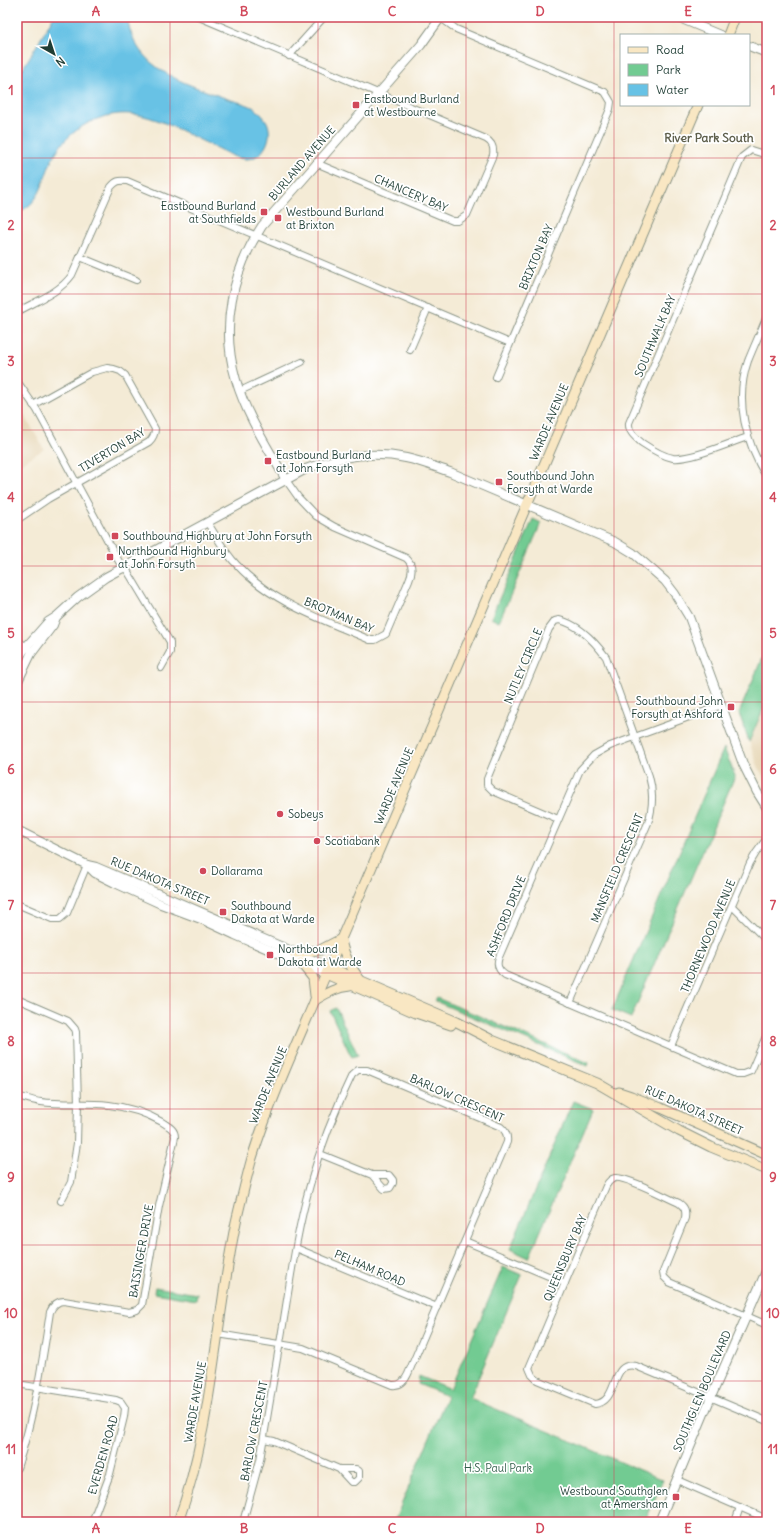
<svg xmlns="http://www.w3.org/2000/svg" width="784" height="1539" font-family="Delius,sans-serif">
<rect width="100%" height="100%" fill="#fff"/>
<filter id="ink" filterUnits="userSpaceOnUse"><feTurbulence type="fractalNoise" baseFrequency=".025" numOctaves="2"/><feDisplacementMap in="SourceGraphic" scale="8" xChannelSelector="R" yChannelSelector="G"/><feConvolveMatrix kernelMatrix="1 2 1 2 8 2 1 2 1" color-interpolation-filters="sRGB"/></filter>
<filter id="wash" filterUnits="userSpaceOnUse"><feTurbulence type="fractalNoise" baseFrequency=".012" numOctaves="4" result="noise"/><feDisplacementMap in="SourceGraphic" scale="16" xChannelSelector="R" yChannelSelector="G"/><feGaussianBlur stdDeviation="0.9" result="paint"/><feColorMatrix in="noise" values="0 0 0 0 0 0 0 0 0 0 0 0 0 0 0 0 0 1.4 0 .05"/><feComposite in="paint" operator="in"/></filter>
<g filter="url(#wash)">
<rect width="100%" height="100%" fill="#f4ebd6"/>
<g fill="#e8d9ba">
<path d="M17 402 44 449 17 466Z"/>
<path d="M767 700V784L758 766 749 742Z"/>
</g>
<g fill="#72cb92" stroke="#488463">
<path d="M533 519 541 523 499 622 491 618Z"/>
<path d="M767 646V700L749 742 739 713Z"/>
<path d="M724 748 735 776 631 1018 612 1010Z"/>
<path d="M437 998 589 1063 588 1066 435 1001Z"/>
<path d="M336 1008 358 1055 352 1057 350 1054 330 1011Z"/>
<path d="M573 1101 593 1109 529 1258 510 1249Z"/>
<path d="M503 1267 522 1275 470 1398 663 1480 645 1522H394L447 1396 418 1384 419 1376 450 1389Z"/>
<path d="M155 1287 197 1294 196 1300 154 1293Z"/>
</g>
<path fill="#67c2e5" stroke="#43808c" d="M53 17H127C135 71 185 83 228 99 237 102 250 104 257 110 260 113 265 118 267 122 274 137 264 158 247 159 243 159 239 158 235 157 218 149 202 141 186 133 152 116 124 105 88 123 73 131 59 144 52 160 41 183 43 201 17 213V78L43 35Z"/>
</g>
<g filter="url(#ink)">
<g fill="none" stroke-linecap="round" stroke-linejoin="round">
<g stroke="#8a9485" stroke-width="8">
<g id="minor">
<path d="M199 17 486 139C493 143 494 148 493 155L467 215 458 221H453L316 163"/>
<path d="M441 18 456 29 605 92 611 102 610 109 496 377"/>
<path d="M289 56 324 17"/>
<path d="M80 257 136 280"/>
<path d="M17 312C36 301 59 293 72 275L111 187C116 181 119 180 127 181L510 343"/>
<path d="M767 316C761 331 754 346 748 361 734 401 746 443 767 478"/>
<path d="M410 350 428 308"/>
<path d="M17 381 37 410 123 569"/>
<path d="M240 391 302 362"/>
<path d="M748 437C729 443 691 460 673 458 662 456 651 449 642 443 636 438 628 432 629 423L742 157 751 150 767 155"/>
<path d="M17 520 48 499 149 442C153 438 155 435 155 429L125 375 120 371 114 369 107 368 92 372 33 405"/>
<path d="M207 522C217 537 225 553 237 565 272 603 324 620 370 640H375L386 634 409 580C413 571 413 564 406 558L335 527 316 516 298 497 286 480"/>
<path d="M125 567 170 642V652L161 668"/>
<path d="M17 640 29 649"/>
<path d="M722 705 610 746 594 755 580 770 499 957C496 965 498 970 505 975L736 1074H743L751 1071 767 1034"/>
<path d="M558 819 493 791 487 785V779L549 629 555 621 559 620C578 624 595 642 606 657L649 776C654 793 653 807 648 823L570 1003"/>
<path d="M17 904 52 919H60L67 913 87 865"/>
<path d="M732 906 767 941"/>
<path d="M17 999 68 1021 75 1029 76 1032 78 1104 77 1143 71 1182 61 1201"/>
<path d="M671 1046 750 863 756 853 767 838"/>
<path d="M17 1096C25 1098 33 1101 41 1102 64 1105 86 1102 109 1105 127 1107 146 1113 162 1122 168 1126 175 1129 175 1137L159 1206 142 1305 137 1310 129 1312 64 1301C57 1301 53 1305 50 1312 42 1364 34 1417 17 1468"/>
<path d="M320 1154 372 1175 384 1189 390 1188 393 1183V1180L389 1175H372"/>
<path d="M465 1241 565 1283"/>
<path d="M296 1248 437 1307"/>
<path d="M767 1325 669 1282 664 1277 663 1272 685 1218C686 1211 685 1207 679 1203 667 1198 626 1176 615 1178 611 1179 608 1182 606 1186L529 1368 532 1375 537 1380 595 1404C620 1402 609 1360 636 1366L767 1421"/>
<path d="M218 1334 303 1348 392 1385C400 1386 405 1381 408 1374L507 1142C508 1135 506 1131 501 1127L367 1070H358L352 1075C335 1110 320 1148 310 1185 295 1237 289 1291 280 1343L278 1353 260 1460 243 1522"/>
<path d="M17 1384 116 1400 121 1402 125 1408 124 1417 110 1474 92 1522"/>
<path d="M264 1439 274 1441 339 1469 351 1482H355L359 1478V1471L356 1469H339"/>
<path d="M677 1480 767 1519"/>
<path d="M735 1522 740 1507"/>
</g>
</g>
<g stroke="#8a9485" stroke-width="10">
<g id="tertiary">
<path d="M677 17 720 35"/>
<path d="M749 46 767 53"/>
<path d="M286 480C268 448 246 415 236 380 220 326 232 272 262 226L421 45 441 17"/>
<path d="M17 660 26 647 48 622 56 617 78 597 106 577 306 469C337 457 373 451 406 458 421 461 435 467 450 472L615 542 633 553 665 581 675 594 689 617 743 764 757 792 767 808"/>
<path d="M17 683 31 654 53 625 56 617"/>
<path d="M17 830 87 865 96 867 329 967"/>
<path d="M87 865 95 873 115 883 161 904 201 919 235 935 326 974"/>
<path d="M659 1522 711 1397 767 1269"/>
</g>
</g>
<g stroke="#8a9485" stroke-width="11">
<g id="secondary">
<path d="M728 35 735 17"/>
<path d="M341 939C343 955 351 968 361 981"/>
<path d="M294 953 320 950 341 939"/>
<path d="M301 963 313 978 315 996"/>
<path d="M329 967 457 1022 492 1040 597 1083 679 1131 711 1147 767 1170"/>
<path d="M326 974 416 1013 451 1025"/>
<path d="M315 1000C327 993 337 987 350 986"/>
<path d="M619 1092 631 1096 661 1108 767 1155"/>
<path d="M178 1522C213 1425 215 1322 236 1222 241 1201 246 1179 252 1158 271 1097 299 1039 323 981L698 105"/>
</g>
</g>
<use href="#minor" stroke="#fff" stroke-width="6"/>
<use href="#tertiary" stroke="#fff" stroke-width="8"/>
<use href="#secondary" stroke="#f9e7c3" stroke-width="9"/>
</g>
</g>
<path fill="none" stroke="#d1495b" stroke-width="1" stroke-opacity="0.55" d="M170 17V1522M318 17V1522M466 17V1522M614 17V1522M17 158H767M17 294H767M17 430H767M17 566H767M17 702H767M17 837H767M17 973H767M17 1109H767M17 1245H767M17 1381H767"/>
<g fill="#d1495b" stroke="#fff" stroke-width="1.5">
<rect x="352" y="101" width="8" height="8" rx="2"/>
<rect x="260" y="208" width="8" height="8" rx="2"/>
<rect x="274" y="214" width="8" height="8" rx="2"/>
<rect x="264" y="457" width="8" height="8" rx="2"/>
<rect x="495" y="478" width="8" height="8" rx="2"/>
<rect x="111" y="532" width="8" height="8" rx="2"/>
<rect x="106" y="553" width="8" height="8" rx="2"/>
<rect x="727" y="703" width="8" height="8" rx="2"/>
<circle cx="280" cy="814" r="4"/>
<circle cx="317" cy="841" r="4"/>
<circle cx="203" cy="871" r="4"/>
<rect x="219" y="908" width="8" height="8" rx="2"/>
<rect x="266" y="951" width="8" height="8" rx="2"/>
<rect x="672" y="1493" width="8" height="8" rx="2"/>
</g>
<g text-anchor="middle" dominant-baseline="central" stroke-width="3.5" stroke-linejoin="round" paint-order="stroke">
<g font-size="11" fill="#1f3d34" stroke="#fff" text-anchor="start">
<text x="364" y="99">Eastbound Burland<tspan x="364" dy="13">at Westbourne</tspan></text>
<text x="256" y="206" text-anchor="end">Eastbound Burland<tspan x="256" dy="13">at Southfields</tspan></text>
<text x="286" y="212">Westbound Burland<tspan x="286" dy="13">at Brixton</tspan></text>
<text x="276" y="455">Eastbound Burland<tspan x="276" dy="13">at John Forsyth</tspan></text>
<text x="507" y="476">Southbound John<tspan x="507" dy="13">Forsyth at Warde</tspan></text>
<text x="123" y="536">Southbound Highbury at John Forsyth</text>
<text x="118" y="551">Northbound Highbury<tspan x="118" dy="13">at John Forsyth</tspan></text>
<text x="723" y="701" text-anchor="end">Southbound John<tspan x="723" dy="13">Forsyth at Ashford</tspan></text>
<text x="288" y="814">Sobeys</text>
<text x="325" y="841">Scotiabank</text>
<text x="211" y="871">Dollarama</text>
<text x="231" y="906">Southbound<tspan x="231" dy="13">Dakota at Warde</tspan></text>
<text x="278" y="949">Northbound<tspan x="278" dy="13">Dakota at Warde</tspan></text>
<text x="668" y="1491" text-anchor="end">Westbound Southglen<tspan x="668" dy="13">at Amersham</tspan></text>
</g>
<g font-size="11" fill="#1f3d34" stroke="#fff">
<text transform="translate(302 163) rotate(-49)">BURLAND AVENUE</text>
<text transform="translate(411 193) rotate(23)">CHANCERY BAY</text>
<text transform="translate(536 257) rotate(-67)">BRIXTON BAY</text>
<text transform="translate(655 336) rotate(-67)">SOUTHWALK BAY</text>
<text transform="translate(549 422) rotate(-67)">WARDE AVENUE</text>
<text transform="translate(112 450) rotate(-31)">TIVERTON BAY</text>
<text transform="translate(339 615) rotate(23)">BROTMAN BAY</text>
<text transform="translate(523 666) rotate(-67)">NUTLEY CIRCLE</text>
<text transform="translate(394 786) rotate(-67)">WARDE AVENUE</text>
<text transform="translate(617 868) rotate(-67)">MANSFIELD CRESCENT</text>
<text transform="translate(160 881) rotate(23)">RUE DAKOTA STREET</text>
<text transform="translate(506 916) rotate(-68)">ASHFORD DRIVE</text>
<text transform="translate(708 936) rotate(-67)">THORNEWOOD AVENUE</text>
<text transform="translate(268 1085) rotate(-68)">WARDE AVENUE</text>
<text transform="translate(457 1098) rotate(24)">BARLOW CRESCENT</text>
<text transform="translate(694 1110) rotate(24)">RUE DAKOTA STREET</text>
<text transform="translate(141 1251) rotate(-80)">BAISINGER DRIVE</text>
<text transform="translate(565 1258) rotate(-67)">QUEENSBURY BAY</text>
<text transform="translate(370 1268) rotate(23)">PELHAM ROAD</text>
<text transform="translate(702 1391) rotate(-67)">SOUTHGLEN BOULEVARD</text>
<text transform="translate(195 1402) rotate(-80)">WARDE AVENUE</text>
<text transform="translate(254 1431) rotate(-79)">BARLOW CRESCENT</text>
<text transform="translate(103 1455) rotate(-74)">EVERDEN ROAD</text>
</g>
<g font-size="11" fill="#34604c" stroke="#fff">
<text x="498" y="1468">H.S. Paul Park</text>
</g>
<g font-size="12" font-weight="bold" fill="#5f604d" stroke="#fff">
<text x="709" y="137">River Park South</text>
</g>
</g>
<rect width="784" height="1539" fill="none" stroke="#fff" stroke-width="44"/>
<rect x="620" y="34" width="130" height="72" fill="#ffffff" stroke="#a5b1ae"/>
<rect x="628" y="47" width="20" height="6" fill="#f9e7c3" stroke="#a5b1ae"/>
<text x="656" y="54" font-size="12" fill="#1f3d34">Road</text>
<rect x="628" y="64" width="20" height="12" fill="#72cb92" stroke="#a5b1ae"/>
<text x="656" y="74" font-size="12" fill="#1f3d34">Park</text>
<rect x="628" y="84" width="20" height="12" fill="#67c2e5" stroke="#a5b1ae"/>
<text x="656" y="94" font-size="12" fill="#1f3d34">Water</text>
<g transform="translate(54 54) rotate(141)" stroke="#ffffff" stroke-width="3" paint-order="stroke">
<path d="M0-3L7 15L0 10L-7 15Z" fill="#1f3d34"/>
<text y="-6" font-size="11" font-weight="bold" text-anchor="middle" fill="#1f3d34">N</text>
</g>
<rect x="22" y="22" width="740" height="1495" fill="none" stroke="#d1495b" stroke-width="1.5"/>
<g font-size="13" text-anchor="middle" font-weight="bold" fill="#d1495b">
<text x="96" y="16">A</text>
<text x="244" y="16">B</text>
<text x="392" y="16">C</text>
<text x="540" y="16">D</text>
<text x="688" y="16">E</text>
<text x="11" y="95">1</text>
<text x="773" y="95">1</text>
<text x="11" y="230">2</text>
<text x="773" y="230">2</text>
<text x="11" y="366">3</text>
<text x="773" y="366">3</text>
<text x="11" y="502">4</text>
<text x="773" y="502">4</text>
<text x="11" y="638">5</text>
<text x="773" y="638">5</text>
<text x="11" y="774">6</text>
<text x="773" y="774">6</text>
<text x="11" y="910">7</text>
<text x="773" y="910">7</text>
<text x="11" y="1046">8</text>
<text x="773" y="1046">8</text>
<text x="11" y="1182">9</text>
<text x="773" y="1182">9</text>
<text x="11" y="1318">10</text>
<text x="773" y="1318">10</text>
<text x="11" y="1454">11</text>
<text x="773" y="1454">11</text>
<text x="96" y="1533">A</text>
<text x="244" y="1533">B</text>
<text x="392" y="1533">C</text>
<text x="540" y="1533">D</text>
<text x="688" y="1533">E</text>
</g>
</svg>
